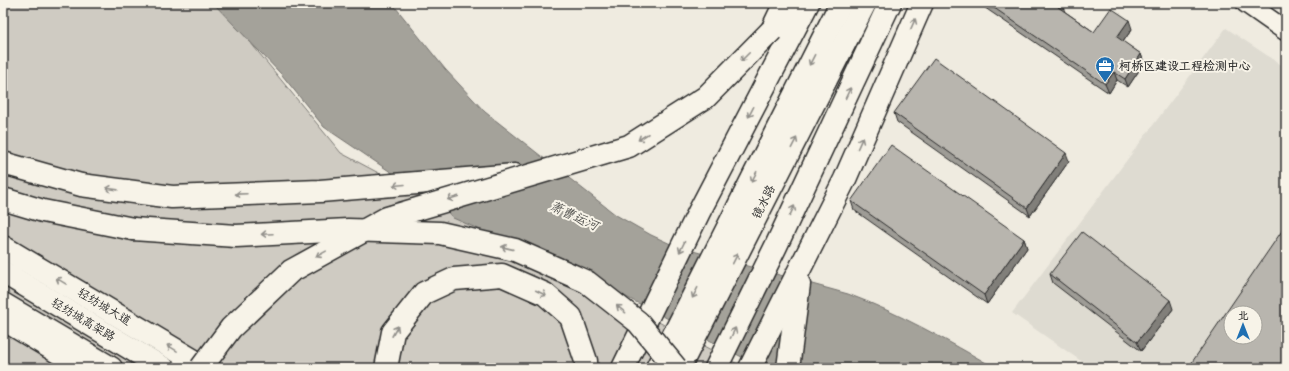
<svg xmlns="http://www.w3.org/2000/svg" width="1289" height="371" font-family="'Balsamiq Sans','LXGW WenKai TC',sans-serif">
<rect width="100%" height="100%" fill="#efebe0"/>
<filter id="ink" filterUnits="userSpaceOnUse"><feTurbulence type="fractalNoise" baseFrequency=".025" numOctaves="2"/><feDisplacementMap in="SourceGraphic" scale="8" xChannelSelector="R" yChannelSelector="G"/><feConvolveMatrix kernelMatrix="1 2 1 2 8 2 1 2 1" color-interpolation-filters="sRGB"/></filter>
<g filter="url(#ink)">
<path fill="#dedbd1" fill-rule="evenodd" d="M1226 28 1286 68V368H1091L1012 313ZM1231 313H1255V337H1231Z"/>
<path fill="#cfcbc2" stroke="#7d7b76" d="M3 3H218L341 153 745 368H3Z"/>
<path fill="#a4a29a" stroke="#74726e" d="M213 3H392L445 69 485 112 616 215 651 235 675 246 848 294C899 313 948 341 995 368H763L578 272 453 218 444 208 324 127 282 75Z"/>
<g fill="none" stroke-linecap="round" stroke-linejoin="round">
<g stroke="#2b2b2b" stroke-width="22">
<path id="minor" d="M1246 3 1286 31"/>
</g>
<g stroke="#2b2b2b" stroke-width="25">
<g id="major">
<path d="M3 247 206 368"/>
<path d="M3 319 84 368"/>
<path d="M623 368 699 212 808 3"/>
<path d="M657 368 841 3"/>
<path d="M679 368 865 3"/>
<path d="M716 368 776 246 890 3"/>
</g>
</g>
<g stroke="#2b2b2b" stroke-width="25">
<g id="highway">
<path d="M772 30 785 3"/>
<path d="M3 163 81 185 172 197 320 191 515 175"/>
<path d="M3 199 43 211 133 229"/>
<path d="M3 272 163 368"/>
<path d="M3 304 111 368"/>
<path d="M386 368 393 332 424 293 454 279 502 275 545 294 571 317 586 361V368"/>
<path d="M750 368 845 179 922 3"/>
<path d="M788 368 799 284"/>
</g>
</g>
<use href="#minor" stroke="#f7f3e8" stroke-width="19"/>
<use href="#major" stroke="#f7f3e8" stroke-width="22"/>
<use href="#highway" stroke="#f7f3e8" stroke-width="22"/>
<g stroke="#2b2b2b" stroke-width="25" stroke-linecap="butt">
<g id="highway-bridge">
<path d="M133 229 236 236 348 230 440 233 515 250 587 282 638 322 676 368"/>
<path d="M201 368 231 328 291 271 387 218 629 146 706 97 772 30"/>
</g>
</g>
<use href="#highway-bridge" stroke="#f7f3e8" stroke-width="22"/>
</g>
<g fill="#9e9c96" stroke="#2b2b2b">
<path d="M978 3H1062L1065 10 1064 11 1094 32 1132 29 1123 42 1141 54 1144 63 1128 87 1117 80 1109 93Z"/>
<path d="M894 113 1069 161 1030 216 897 122Z"/>
<path d="M851 201 1024 239 1027 248 987 304 854 210Z"/>
<path d="M1050 274 1173 309 1141 351 1053 283Z"/>
</g>
<g fill="#817f7a" stroke="#2b2b2b">
<path d="M1061 3H1062L1065 10 1061 16 1058 7Z"/>
<path d="M1129 20 1132 29 1120 46 1117 37Z"/>
<path d="M1141 54 1144 63 1128 87 1125 79Z"/>
<path d="M1114 72 1117 80 1109 93 1105 84Z"/>
<path d="M1066 153 1069 161 1030 216 1027 208Z"/>
<path d="M1024 239 1027 248 987 304 984 295Z"/>
<path d="M1170 300 1173 309 1141 351 1137 342Z"/>
</g>
<g fill="#b8b5ae" stroke="#2b2b2b" fill-rule="evenodd">
<path d="M987 3H1061L1058 7 1094 32 1111 8 1129 20 1117 37 1141 54 1125 79 1114 72 1105 84Z"/>
<path d="M934 58 1066 153 1027 208 894 113Z"/>
<path d="M891 145 1024 239 984 295 851 201Z"/>
<path d="M1286 225V368H1188ZM1231 313H1255V337H1231Z"/>
<path d="M1082 232 1170 300 1137 342 1050 274Z"/>
</g>
<defs><path id="oneway-shaft" d="M-6 0H5M1.5-3L5.5 0L1.5 3" fill="none" stroke-width="1.6" stroke-linecap="round" stroke-linejoin="round"/></defs>
<g stroke="#918f8a">
<use href="#oneway-shaft" transform="translate(913 24) rotate(-66)"/>
<use href="#oneway-shaft" transform="translate(745 57) rotate(135)"/>
<use href="#oneway-shaft" transform="translate(812 60) rotate(117)"/>
<use href="#oneway-shaft" transform="translate(848 93) rotate(-65)"/>
<use href="#oneway-shaft" transform="translate(751 112) rotate(117)"/>
<use href="#oneway-shaft" transform="translate(643 137) rotate(147)"/>
<use href="#oneway-shaft" transform="translate(794 143) rotate(-63)"/>
<use href="#oneway-shaft" transform="translate(860 143) rotate(-66)"/>
<use href="#oneway-shaft" transform="translate(754 177) rotate(117)"/>
<use href="#oneway-shaft" transform="translate(399 185) rotate(175)"/>
<use href="#oneway-shaft" transform="translate(112 189) rotate(-172)"/>
<use href="#oneway-shaft" transform="translate(241 194) rotate(178)"/>
<use href="#oneway-shaft" transform="translate(453 198) rotate(163)"/>
<use href="#oneway-shaft" transform="translate(792 211) rotate(-65)"/>
<use href="#oneway-shaft" transform="translate(267 234) rotate(177)"/>
<use href="#oneway-shaft" transform="translate(682 247) rotate(116)"/>
<use href="#oneway-shaft" transform="translate(507 248) rotate(-167)"/>
<use href="#oneway-shaft" transform="translate(321 254) rotate(151)"/>
<use href="#oneway-shaft" transform="translate(735 259) rotate(-63)"/>
<use href="#oneway-shaft" transform="translate(61 281) rotate(-149)"/>
<use href="#oneway-shaft" transform="translate(541 293) rotate(27)"/>
<use href="#oneway-shaft" transform="translate(695 293) rotate(117)"/>
<use href="#oneway-shaft" transform="translate(621 309) rotate(-141)"/>
<use href="#oneway-shaft" transform="translate(395 331) rotate(-61)"/>
<use href="#oneway-shaft" transform="translate(733 333) rotate(-64)"/>
<use href="#oneway-shaft" transform="translate(172 348) rotate(-149)"/>
</g>
</g>
<defs>
<g id="office-pin" transform="scale(1)"><path d="M0 17L-7.5 6A9.5 9.5 0 1 1 7.5 6Z" fill="#1f6fb2" stroke="#f7f3e8"/><path d="M-6-3h4V-5.5h4V-3h4V5H-6ZM-1-4.5V-3h2v-1.5ZM-6 0V1H6V0Z" fill="#fff"/></g>
</defs>
<g fill-rule="evenodd">
<use href="#office-pin" x="1105" y="66"/>
</g>
<g text-anchor="middle" dominant-baseline="central" stroke-width="4" stroke-linejoin="round" paint-order="stroke">
<g font-size="12" font-weight="bold" fill="#2b2b2b" stroke="#f7f3e8" text-anchor="start">
<text x="1119" y="66">柯桥区建设工程检测中心</text>
</g>
<g font-size="12" fill="#2b2b2b" stroke="#f7f3e8">
<text transform="translate(764 202) rotate(-63)">镜水路</text>
<text transform="translate(104 307) rotate(31)">轻纺城大道</text>
<text transform="translate(83 320) rotate(31)">轻纺城高架路</text>
</g>
<g font-size="13" font-style="italic" fill="#555552" stroke="#f7f3e8">
<text transform="translate(574 216) rotate(25)">萧曹运河</text>
</g>
</g>
<rect width="1289" height="371" fill="none" stroke="#f7f3e8" stroke-width="16"/>
<rect x="8" y="8" width="1273" height="355" fill="none" stroke="#2b2b2b" stroke-width="1.5" filter="url(#ink)"/>
<g transform="translate(1243 325)"><circle r="19" fill="#f7f3e8" stroke="#a5a39c"/>
<path d="M0-3L7 15L0 10L-7 15Z" fill="#1f6fb2"/>
<text y="-6" font-size="11" font-weight="bold" text-anchor="middle" fill="#2b2b2b">北</text>
</g>
</svg>
